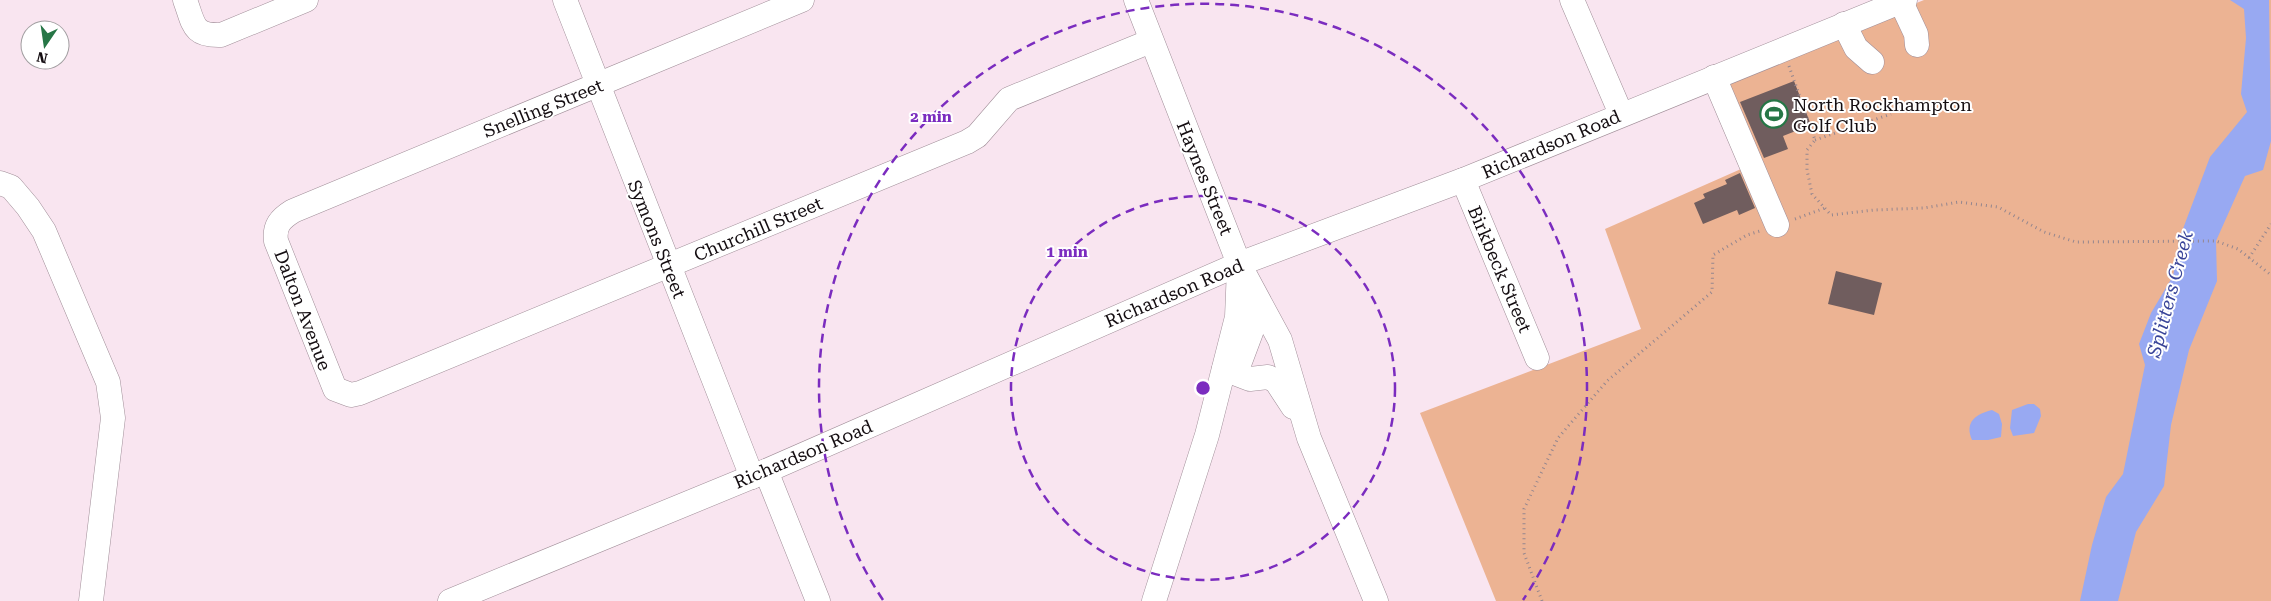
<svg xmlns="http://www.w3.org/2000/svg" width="2271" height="601" font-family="'Roboto Serif',serif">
<rect width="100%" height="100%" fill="#f9e5f0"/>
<path fill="#ecb393" d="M1924 0H2271V601H1496L1420 413 1641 329 1605 229 1741 169 1708 87Z"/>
<g fill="#98a9f2">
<path d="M2230 0H2269L2271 141 2263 170 2245 176 2216 241 2217 281 2189 350 2171 425 2164 486 2136 532 2118 601H2080L2092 545 2106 497 2123 474 2145 365 2139 344 2151 313 2173 276 2181 234 2210 157 2247 112 2241 94 2246 38 2244 9Z"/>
<path d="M2028 404H2034L2040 409 2041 416 2034 433 2013 436 2010 428 2012 410Z"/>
<path d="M1992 410 1999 414 2002 424 2001 437 1988 440H1972C1964 422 1976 414 1992 410Z"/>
</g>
<g fill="#705d5e">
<path d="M1794 81 1811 125 1783 136 1788 149 1764 158 1740 102Z"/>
<path d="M1740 173 1755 208 1739 215 1737 210 1703 224 1694 203 1705 198 1703 194 1727 184 1725 180Z"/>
<path d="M1836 271 1882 283 1874 315 1828 304Z"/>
</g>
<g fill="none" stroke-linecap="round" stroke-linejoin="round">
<g stroke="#a08e98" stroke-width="25">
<g id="minor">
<path d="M185 0C194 24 192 36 221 35L306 0"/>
<path d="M565 0 752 477"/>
<path d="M802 0 293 211C280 219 274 226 276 241L335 389 351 395 360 393 967 142 977 136 1009 99 1151 41"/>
<path d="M1136 0 1239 264 1280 340 1309 438 1376 601"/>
<path d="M1572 0 1621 114"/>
<path d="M1901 2 1916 34 1917 45"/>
<path d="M1844 24 1856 48 1872 62"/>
<path d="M1714 77 1777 225"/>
<path d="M1463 180 1537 358"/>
<path d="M0 183 11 187 28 207 44 231 108 382 113 418 91 601"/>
<path d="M1238 367 1253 327 1256 297"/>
<path d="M1224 369 1250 379 1268 377 1276 381 1293 407"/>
<path d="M766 471 818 601"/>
<path d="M450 601 766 471 1239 264 1463 180 1905 0"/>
<path d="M1154 601 1207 435 1237 317 1239 268"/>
</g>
</g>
<g stroke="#94868e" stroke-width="3" stroke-dasharray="1 4" stroke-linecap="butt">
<path d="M1789 66 1815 140 1807 150V170L1812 194 1831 215 1874 210 1924 208 1959 202 1998 207 2044 232 2076 242 2216 241 2238 249 2271 275"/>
<path d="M1815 140 1891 114"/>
<path d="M1795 219 1825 208"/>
<path d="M2249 258 2271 224"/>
<path d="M1542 601 1524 553V509L1558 438 1607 381 1712 292 1713 255 1747 235 1760 231"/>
</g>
<use href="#minor" stroke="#fff" stroke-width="24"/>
</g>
<g fill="none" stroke="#7b2cbf" stroke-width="2.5" stroke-dasharray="9 6">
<circle cx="1203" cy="388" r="192"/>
<path d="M883 600A384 384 0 1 1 1523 600"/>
</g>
<defs>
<g id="stadium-ring" transform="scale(1.4375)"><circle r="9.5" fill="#fff" stroke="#267646" stroke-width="1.5"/><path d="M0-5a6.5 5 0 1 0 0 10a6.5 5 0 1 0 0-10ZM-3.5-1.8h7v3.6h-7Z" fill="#267646"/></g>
</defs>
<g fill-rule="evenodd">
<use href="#stadium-ring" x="1774" y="114"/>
</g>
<g text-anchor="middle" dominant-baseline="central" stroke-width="4" stroke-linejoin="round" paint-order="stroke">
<g font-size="18" fill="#140d11" stroke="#fff" text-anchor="start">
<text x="1793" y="104">North Rockhampton<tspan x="1793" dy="21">Golf Club</tspan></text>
</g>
<g font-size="18" fill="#140d11" stroke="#fff">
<text transform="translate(543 108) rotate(-22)">Snelling Street</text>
<text transform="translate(1551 144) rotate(-23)">Richardson Road</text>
<text transform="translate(1205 178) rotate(68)">Haynes Street</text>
<text transform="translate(758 229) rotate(-23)">Churchill Street</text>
<text transform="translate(657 239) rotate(68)">Symons Street</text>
<text transform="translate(1500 269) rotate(67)">Birkbeck Street</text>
<text transform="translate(1174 293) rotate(-23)">Richardson Road</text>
<text transform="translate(303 310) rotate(69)">Dalton Avenue</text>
<text transform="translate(803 454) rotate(-23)">Richardson Road</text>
</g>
<g font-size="19" font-style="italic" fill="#3a4599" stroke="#fff">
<text transform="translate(2170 294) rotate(-75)">Splitters Creek</text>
</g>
</g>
<circle cx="1203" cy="388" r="8" fill="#7b2cbf" stroke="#fff" stroke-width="2.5"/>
<g font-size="15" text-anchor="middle" font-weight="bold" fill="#7b2cbf" stroke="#fff" stroke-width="4" stroke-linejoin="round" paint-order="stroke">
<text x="931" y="122">2 min</text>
<text x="1067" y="257">1 min</text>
</g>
<g transform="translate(45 45) rotate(193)"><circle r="24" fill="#ffffff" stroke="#a19ea0"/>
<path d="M0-4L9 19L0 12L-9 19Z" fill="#267646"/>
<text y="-8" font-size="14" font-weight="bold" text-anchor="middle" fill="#140d11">N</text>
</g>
</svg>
